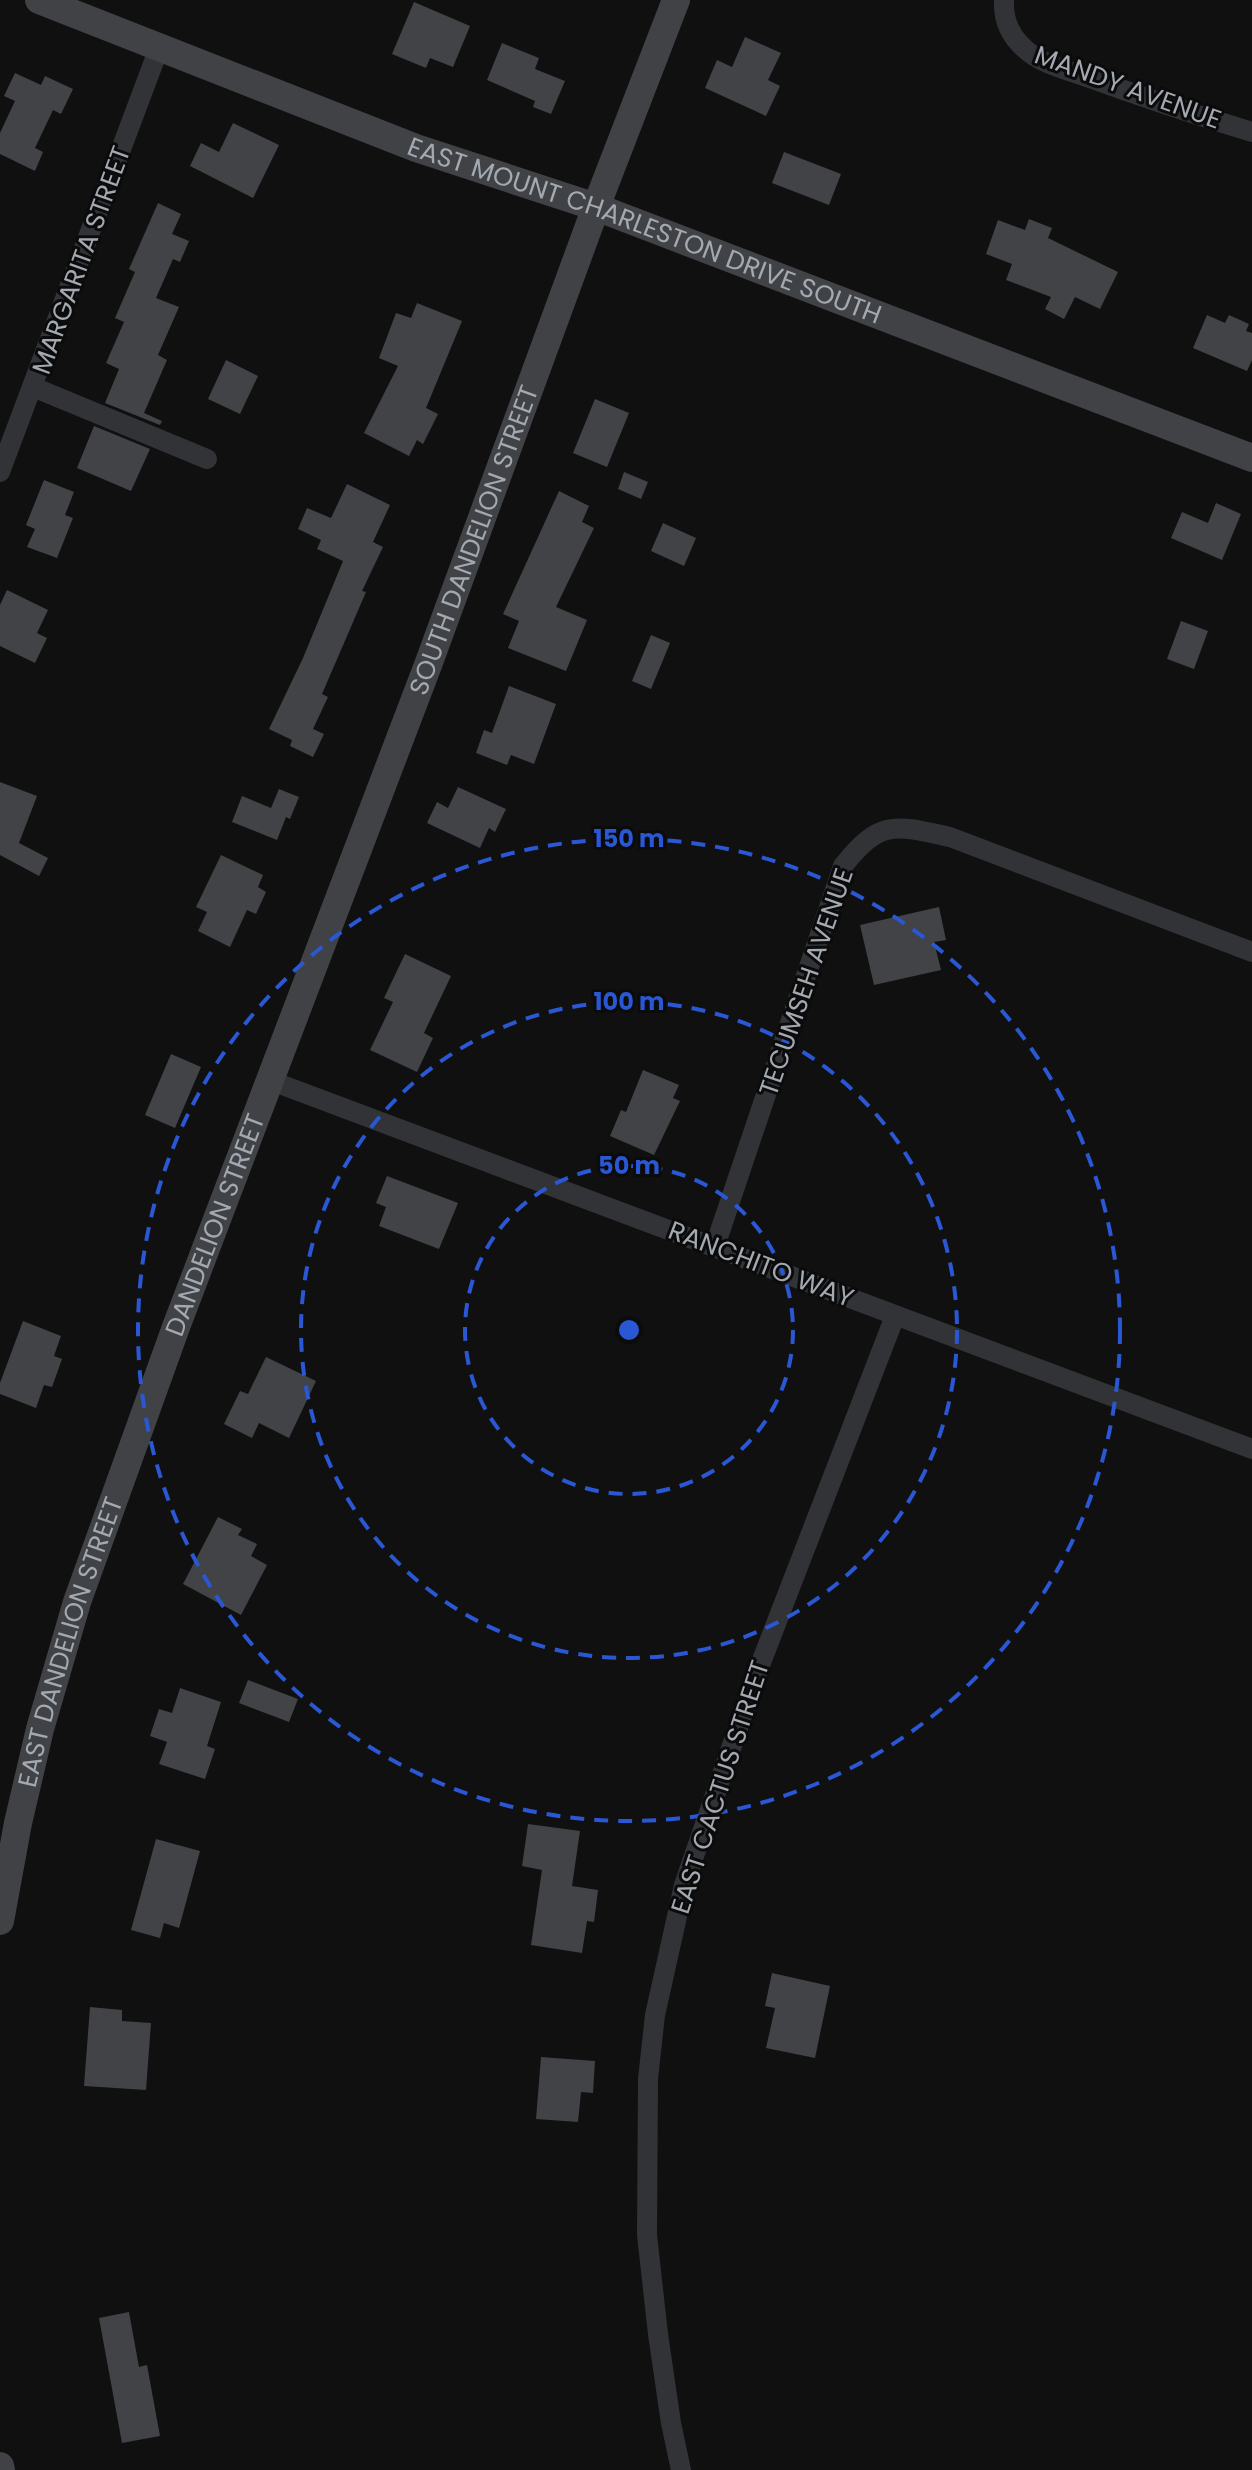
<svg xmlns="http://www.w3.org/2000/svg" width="1252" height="2470" font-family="Poppins,sans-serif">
<rect width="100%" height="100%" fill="#101011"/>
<g fill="#424347">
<path d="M414 2 470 26 453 67 430 58 426 68 392 54Z"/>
<path d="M745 37 781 53 768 80 780 86 766 116 705 88 717 60 732 67Z"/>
<path d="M502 43 539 58 535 69 565 81 551 114 533 107 535 101 487 80Z"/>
<path d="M15 73 41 85 45 76 73 89 61 114 53 110 35 148 43 152 35 171 0 154V133L15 101 4 96Z"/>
<path d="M233 123 279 145 253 198 190 166 201 143 219 152Z"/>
<path d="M784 152 841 174 829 205 772 183Z"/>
<path d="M158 203 181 214 172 234 189 241 180 262 173 259 156 298 179 307 158 355 167 360 144 413 162 421 160 425 105 403 119 369 106 363 124 322 115 318 135 272 129 269Z"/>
<path d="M1029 219 1052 228 1048 238 1118 272 1100 309 1075 297 1064 319 1045 309 1051 297 1006 280 1012 264 986 254 998 220 1025 230Z"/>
<path d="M417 303 462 321 426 408 438 414 423 444 417 440 409 456 364 433 398 366 379 358 396 313 411 318Z"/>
<path d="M1207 315 1225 323 1229 315 1249 324 1246 331 1252 333V360L1247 371 1193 348Z"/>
<path d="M226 360 258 376 240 414 208 399Z"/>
<path d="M595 399 629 413 607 467 573 453Z"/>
<path d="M94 426 150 449 131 491 77 468Z"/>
<path d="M624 472 648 482 641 499 618 489Z"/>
<path d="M44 480 74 492 65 515 73 518 57 558 27 547 35 529 26 525Z"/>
<path d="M347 484 390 505 373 542 383 547 362 591 366 592 322 694 328 697 313 729 324 734 313 757 290 746 292 740 269 729 303 658 343 561 317 549 321 540 298 529 307 508 331 518Z"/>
<path d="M559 491 589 506 582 522 594 528 556 607 587 620 566 671 508 648 519 621 503 614Z"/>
<path d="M1216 503 1241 514 1222 560 1171 538 1182 512 1208 523Z"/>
<path d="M663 523 696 538 684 566 651 551Z"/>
<path d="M7 590 48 610 37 633 47 638 35 663 0 646V605Z"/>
<path d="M1181 621 1208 631 1194 669 1167 659Z"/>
<path d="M651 635 670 643 651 689 632 681Z"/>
<path d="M509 686 556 704 534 764 511 755 507 765 476 753 484 730 492 733Z"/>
<path d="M0 782 37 796 19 843 48 858 39 876 0 855Z"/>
<path d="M458 787 506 809 495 832 489 828 480 848 427 823 437 802 448 808Z"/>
<path d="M279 789 299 797 290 819 286 817 277 840 232 822 242 796 271 808Z"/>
<path d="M221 855 263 875 258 887 266 892 256 914 247 910 230 947 198 931 207 912 196 907Z"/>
<path d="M939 907 946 940 934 942 941 970 874 985 860 925Z"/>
<path d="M405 954 451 976 424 1033 433 1038 417 1072 370 1050 393 1002 384 998Z"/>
<path d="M171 1054 201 1067 175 1128 145 1115Z"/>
<path d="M643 1070 679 1085 673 1098 680 1101 654 1155 610 1136 621 1110 626 1112Z"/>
<path d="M387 1176 458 1203 439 1249 379 1226 386 1207 376 1203Z"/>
<path d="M23 1321 61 1336 54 1356 62 1359 52 1387 44 1385 36 1408 0 1394V1383Z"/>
<path d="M266 1357 316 1381 289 1438 259 1423 252 1438 224 1424 240 1391 248 1394Z"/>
<path d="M218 1517 242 1529 238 1535 257 1544 251 1556 267 1565 241 1615 183 1584Z"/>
<path d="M248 1680 298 1699 289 1722 239 1703Z"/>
<path d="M180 1688 221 1702 207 1746 215 1749 205 1779 159 1764 167 1742 150 1736 159 1709 172 1713Z"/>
<path d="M528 1824 580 1831 572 1886 598 1890 594 1922 587 1921 582 1953 531 1945 542 1870 522 1866Z"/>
<path d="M156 1839 200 1851 179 1928 164 1923 160 1938 131 1930Z"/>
<path d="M772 1973 830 1986 815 2058 766 2048 775 2008 765 2006Z"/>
<path d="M90 2007 122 2010V2021L151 2023 146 2090 84 2086Z"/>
<path d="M541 2057 595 2061 593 2093 581 2092 578 2122 536 2119Z"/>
<path d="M129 2312 139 2367 147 2365 160 2436 122 2443 99 2318Z"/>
</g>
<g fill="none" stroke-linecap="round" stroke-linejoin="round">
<g stroke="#313336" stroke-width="20">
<path d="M1004 0C1003 19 1010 36 1025 49 1041 64 1067 70 1087 77 1142 97 1196 115 1252 132"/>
<path d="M33 387 207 459"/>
<path d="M0 472 159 48"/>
<path d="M269 1080 1252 1449"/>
<path d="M715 1246 843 866C880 819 895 825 950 837L1252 952"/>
<path d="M681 2470 671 2423 658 2334 647 2235 648 2079 655 2015 684 1885 757 1673 895 1316"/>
</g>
<g stroke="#404246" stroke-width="28">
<path id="s1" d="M39 0 416 148 596 207 1252 458"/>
<path id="s2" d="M0 1921 18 1823 40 1729 77 1602 176 1327 428 665 596 207 676 0"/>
<path d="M0 2466 1 2470"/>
</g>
</g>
<g fill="none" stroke="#2a57d4" stroke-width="4" stroke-dasharray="14 10">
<circle cx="629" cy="1330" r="164"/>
<circle cx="629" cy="1330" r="328"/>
<circle cx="629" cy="1330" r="491"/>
</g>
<g text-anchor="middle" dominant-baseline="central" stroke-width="6" stroke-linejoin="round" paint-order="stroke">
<g font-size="26" fill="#a3a9b1" stroke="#0b0b0c">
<text transform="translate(1128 87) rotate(20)">MANDY AVENUE</text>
<text stroke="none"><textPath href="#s1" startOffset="648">EAST MOUNT CHARLESTON DRIVE SOUTH</textPath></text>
<text transform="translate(81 260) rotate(-70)">MARGARITA STREET</text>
<text stroke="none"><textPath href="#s2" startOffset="1462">SOUTH DANDELION STREET</textPath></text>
<text transform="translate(806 982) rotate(-71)">TECUMSEH AVENUE</text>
<text stroke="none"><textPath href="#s2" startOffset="730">DANDELION STREET</textPath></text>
<text transform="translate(761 1264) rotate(21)">RANCHITO WAY</text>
<text stroke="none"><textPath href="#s2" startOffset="288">EAST DANDELION STREET</textPath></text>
<text transform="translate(720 1787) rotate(-72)">EAST CACTUS STREET</text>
</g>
</g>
<circle cx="629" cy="1330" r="12" fill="#2a57d4" stroke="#0b0b0c" stroke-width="4"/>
<g font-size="24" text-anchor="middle" font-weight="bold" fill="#2a57d4" stroke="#0b0b0c" stroke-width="6" stroke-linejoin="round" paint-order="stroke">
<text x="629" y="847">150 m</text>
<text x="629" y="1010">100 m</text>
<text x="629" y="1174">50 m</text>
</g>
</svg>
